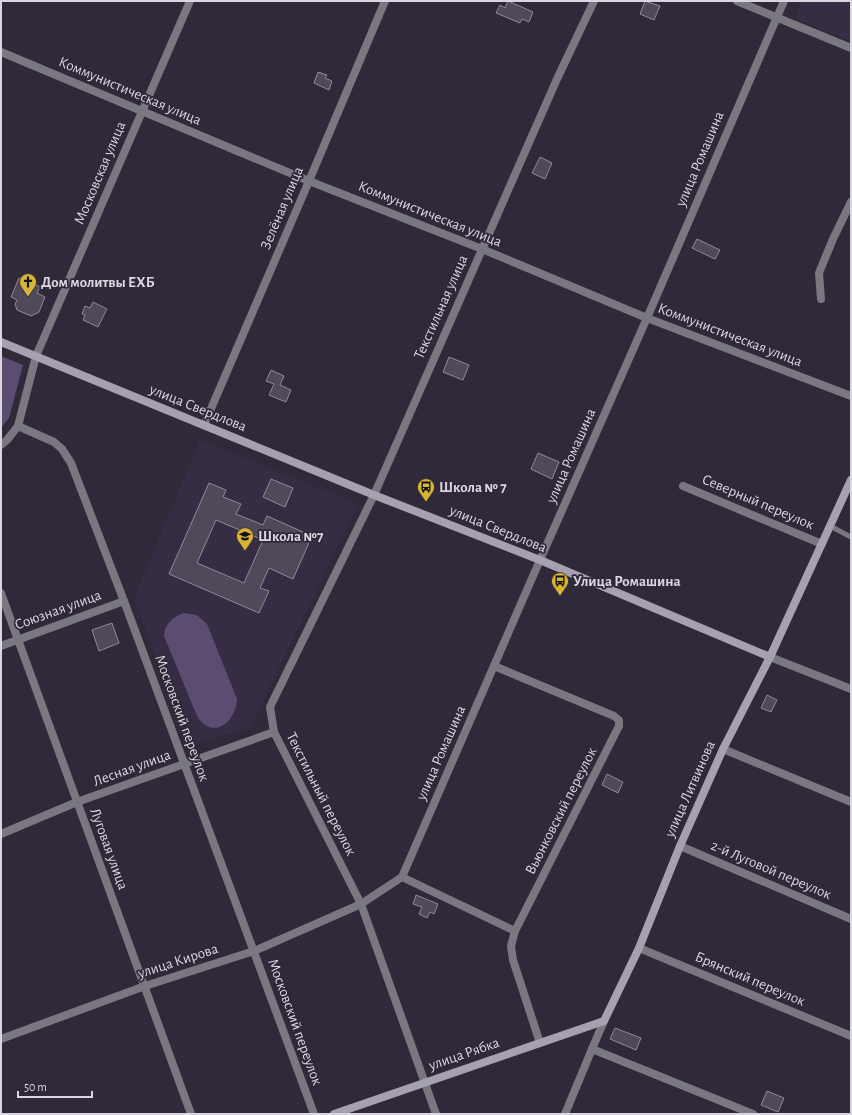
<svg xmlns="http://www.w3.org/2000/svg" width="852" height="1115" font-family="'Alegreya Sans',sans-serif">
<rect width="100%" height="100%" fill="#2f2939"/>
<g fill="#362d44">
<path d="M801 1H851V42L795 18Z"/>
<path d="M200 440 358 504 250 728 188 746 134 598Z"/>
</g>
<g fill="#5b4c71">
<path d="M1 356 23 365 9 418 1 428Z"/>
<path d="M185 613 197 615 207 624 237 699C236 722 213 741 197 716L164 636C164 624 175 615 185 613Z"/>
</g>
<g fill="#4f495a" stroke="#90889c" fill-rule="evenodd">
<path d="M508 1 533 12 529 22 522 19 520 23 496 13 500 5 505 8Z"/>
<path d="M645 1 660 6 654 20 640 14Z"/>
<path d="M318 72 327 75 325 78 332 81 329 90 314 83Z"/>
<path d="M540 157 552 163 545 179 532 173Z"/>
<path d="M697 239 720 250 715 259 692 248Z"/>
<path d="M19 278 40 287 37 293 45 297 39 312 31 316 17 310 15 304 17 300 11 297Z"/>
<path d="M93 302 107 309 98 327 83 320 85 315 82 314 85 306 90 308Z"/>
<path d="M449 357 469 365 463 380 443 372Z"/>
<path d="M271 370 284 376 280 385 291 390 286 402 269 395 274 384 266 381Z"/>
<path d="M538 453 559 462 552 479 531 469Z"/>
<path d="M271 479 293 488 285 507 263 497Z"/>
<path d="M209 483 226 490 223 497 241 504 236 514 263 525 267 516 312 536 293 579 269 568 260 588 269 591 259 613 169 574ZM216 520 263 540 244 583 197 563Z"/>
<path d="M112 623 119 643 99 651 92 630Z"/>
<path d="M767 695 777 700 771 712 761 708Z"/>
<path d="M607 774 623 782 618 793 602 785Z"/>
<path d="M416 895 438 904 434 914 430 912 427 918 419 914 422 907 413 904Z"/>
<path d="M615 1028 641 1038 636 1050 610 1039Z"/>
<path d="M767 1091 784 1098 778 1112 761 1105Z"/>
</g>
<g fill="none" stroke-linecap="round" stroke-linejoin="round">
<path stroke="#7a7780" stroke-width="5" d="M830 526 851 537"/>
<g stroke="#7a7780" stroke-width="8">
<path d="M190 1 36 356 18 426 54 442 62 449 71 463 124 601 314 1114"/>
<path d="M777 17 784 1"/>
<path d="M309 181 482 249 647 318"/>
<path d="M821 299 819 273 833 239 851 202"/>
<path d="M204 425 309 181 385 1"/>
<path d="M1 445 7 440 18 426"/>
<path d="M683 486 822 544"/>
<path d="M1 593 191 1114"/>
<path d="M1 646 124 601"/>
<path d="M494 666 614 716 619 720V726L515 931 511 946 513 960 540 1043"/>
<path d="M723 749 851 802"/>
<path d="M1 834 77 802 274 732"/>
<path d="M680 846 851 919"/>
<path d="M402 877 515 931"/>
<path d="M639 948 851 1036"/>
<path d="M1 1039 145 986 254 951 361 904 402 877 540 560"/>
<path d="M592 1049 753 1114"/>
<path d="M436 1114 361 904 274 732 270 707 374 495 557 79 594 1"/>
</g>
<g stroke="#7a7780" stroke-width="8">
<path d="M737 1 851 48"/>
<path d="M1 52 309 181"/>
<path d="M647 318 851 396"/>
<path d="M540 560 647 318 777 17"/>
<path d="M770 657 851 689"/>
<path d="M565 1114 592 1049 604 1021"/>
</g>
<g stroke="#a6a1af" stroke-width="8">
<path d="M1 342 374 495 540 560 770 657"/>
<path d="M334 1114 604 1021 639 948 680 846 723 749 770 657 851 480"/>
</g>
</g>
<defs>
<g id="church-pin" transform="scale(0.9)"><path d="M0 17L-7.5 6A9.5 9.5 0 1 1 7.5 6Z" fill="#d8b434" stroke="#2f2939"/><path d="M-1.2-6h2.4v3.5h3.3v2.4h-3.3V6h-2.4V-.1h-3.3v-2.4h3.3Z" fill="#111"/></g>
<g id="bus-pin" transform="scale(0.9)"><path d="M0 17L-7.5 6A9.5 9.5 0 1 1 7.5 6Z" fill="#d8b434" stroke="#2f2939"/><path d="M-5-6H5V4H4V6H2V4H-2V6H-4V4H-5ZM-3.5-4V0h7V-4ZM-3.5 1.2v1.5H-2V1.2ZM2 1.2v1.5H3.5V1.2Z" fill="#111"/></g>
<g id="school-pin" transform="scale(0.9)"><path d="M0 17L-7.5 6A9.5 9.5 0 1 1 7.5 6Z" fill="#d8b434" stroke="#2f2939"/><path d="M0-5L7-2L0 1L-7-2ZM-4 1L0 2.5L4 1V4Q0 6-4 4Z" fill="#111"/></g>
</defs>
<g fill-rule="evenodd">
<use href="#church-pin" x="28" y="282"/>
<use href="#bus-pin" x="426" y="487"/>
<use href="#school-pin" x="245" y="536"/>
<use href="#bus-pin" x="560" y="581"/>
</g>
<g text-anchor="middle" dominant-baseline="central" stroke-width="3.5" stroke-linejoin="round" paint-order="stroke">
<g font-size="15" fill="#d9d6e0" stroke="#2f2939">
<text transform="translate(130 91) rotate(23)">Коммунистическая улица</text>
<text transform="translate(700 159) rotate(-67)">улица Ромашина</text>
<text transform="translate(100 173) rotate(-67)">Московская улица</text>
<text transform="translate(282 208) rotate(-67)">Зелёная улица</text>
<text transform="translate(430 214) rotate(22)">Коммунистическая улица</text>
<text transform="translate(441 307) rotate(-66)">Текстильная улица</text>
<text transform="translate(730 335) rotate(21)">Коммунистическая улица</text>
<text transform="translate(198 408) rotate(22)">улица Свердлова</text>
<text transform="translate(571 456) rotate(-66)">улица Ромашина</text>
<text transform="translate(758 502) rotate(23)">Северный переулок</text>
<text transform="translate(498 529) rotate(22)">улица Свердлова</text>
<text transform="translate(58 610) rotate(-20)">Союзная улица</text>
<text transform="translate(182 718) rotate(70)">Московский переулок</text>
<text transform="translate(441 753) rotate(-66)">улица Ромашина</text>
<text transform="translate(132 768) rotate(-20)">Лесная улица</text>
<text transform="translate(690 789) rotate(-66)">улица Литвинова</text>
<text transform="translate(321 794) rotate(63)">Текстильный переулок</text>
<text transform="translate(561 811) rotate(-63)">Вьюнковский переулок</text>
<text transform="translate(109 849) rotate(70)">Луговая улица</text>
<text transform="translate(771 870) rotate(23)">2-й Луговой переулок</text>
<text transform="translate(178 961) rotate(-18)">улица Кирова</text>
<text transform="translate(750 979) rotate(23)">Брянский переулок</text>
<text transform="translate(295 1022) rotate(70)">Московский переулок</text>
<text transform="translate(464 1054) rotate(-19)">улица Рябка</text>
</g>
<g font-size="15" font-weight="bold" fill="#d9d6e0" stroke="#2f2939" text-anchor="start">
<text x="41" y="282">Дом молитвы ЕХБ</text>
<text x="439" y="487">Школа № 7</text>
<text x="258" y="536">Школа №7</text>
<text x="573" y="581">Улица Ромашина</text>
</g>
</g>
<rect width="852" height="1115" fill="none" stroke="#d9d6e0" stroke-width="4"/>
<path d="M18 1091v6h74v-6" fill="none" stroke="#d9d6e0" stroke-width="2"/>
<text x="24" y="1091" font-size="12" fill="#d9d6e0" stroke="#2f2939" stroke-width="3" paint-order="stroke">50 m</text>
</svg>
